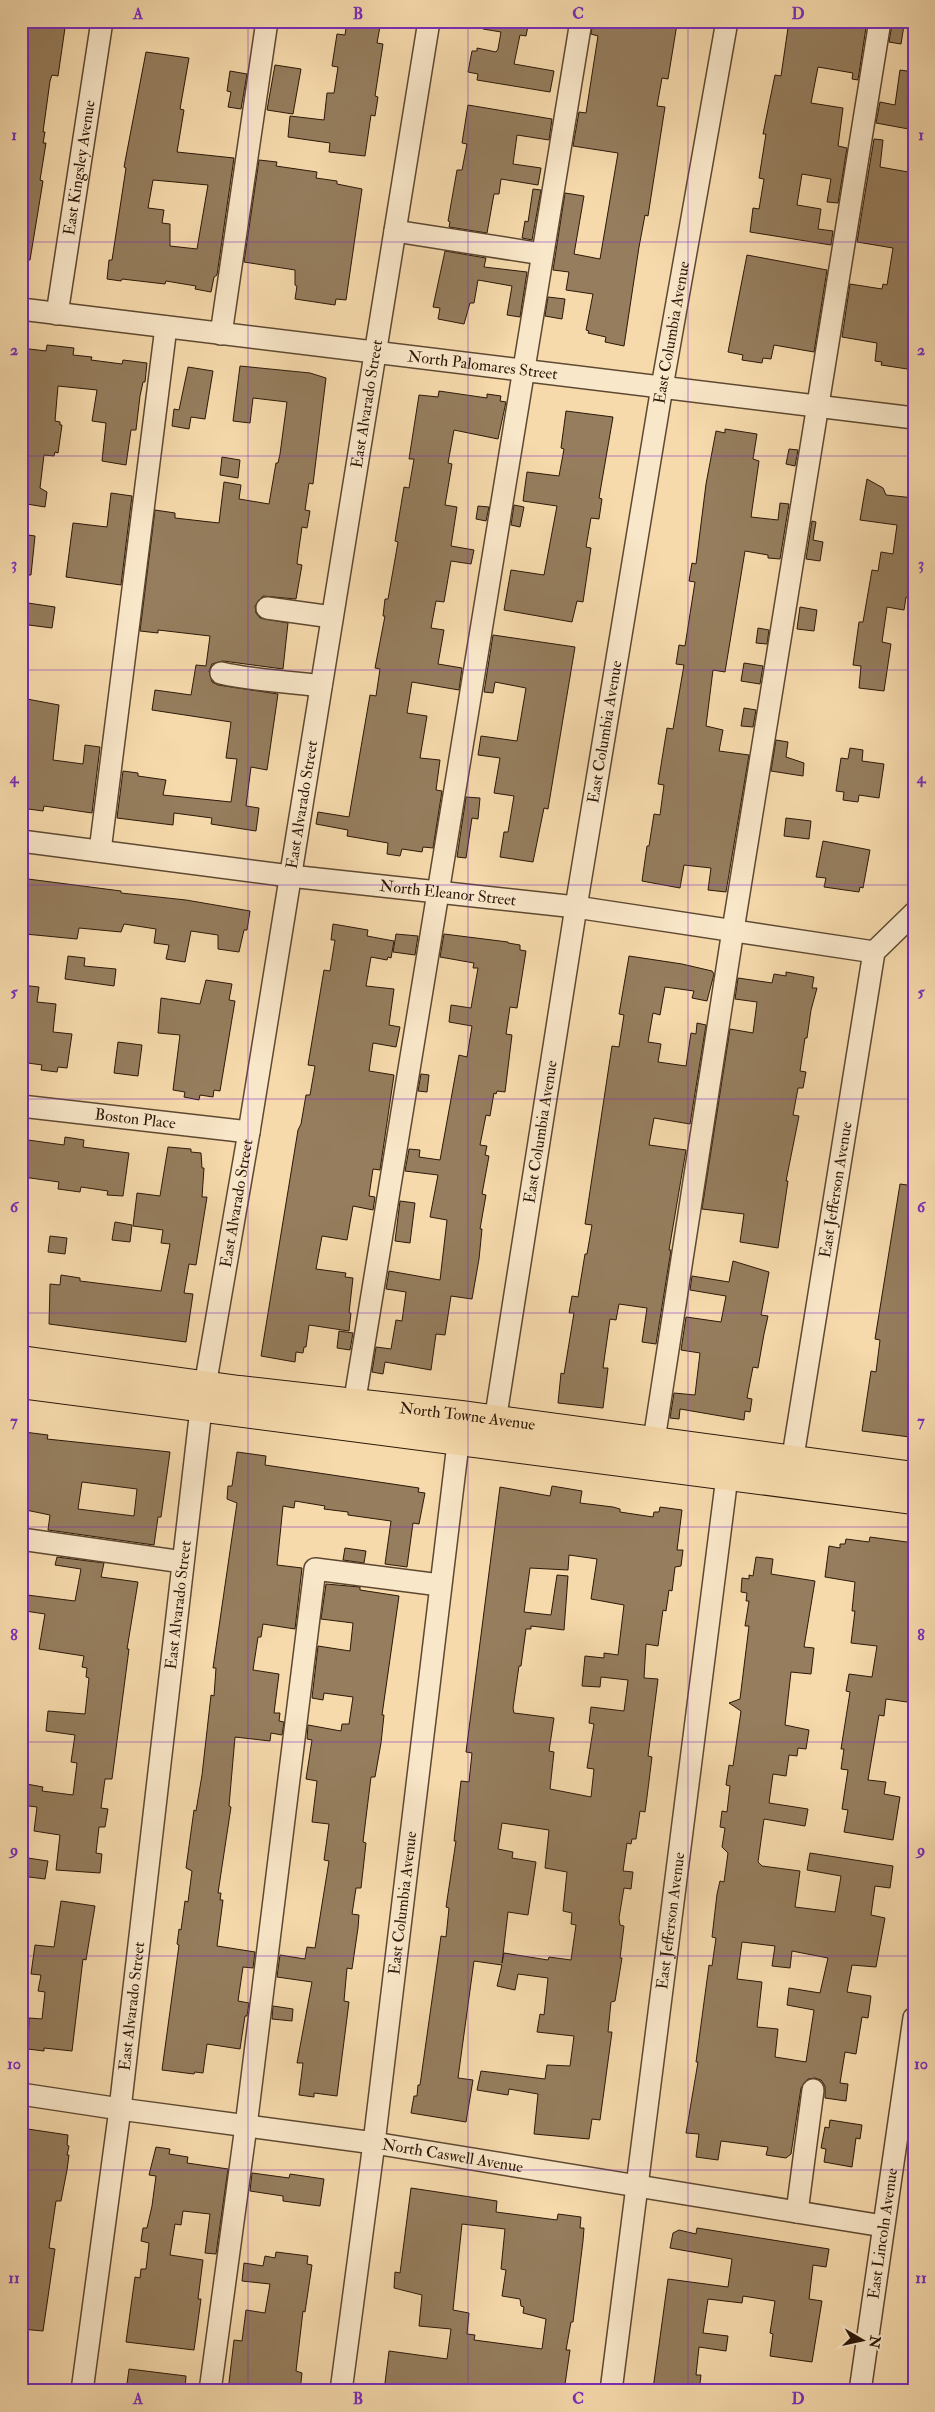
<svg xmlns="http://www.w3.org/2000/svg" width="935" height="2412" font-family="'IM FELL Double Pica',serif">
<rect width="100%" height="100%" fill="#f6daac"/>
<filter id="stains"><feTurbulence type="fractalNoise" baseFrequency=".004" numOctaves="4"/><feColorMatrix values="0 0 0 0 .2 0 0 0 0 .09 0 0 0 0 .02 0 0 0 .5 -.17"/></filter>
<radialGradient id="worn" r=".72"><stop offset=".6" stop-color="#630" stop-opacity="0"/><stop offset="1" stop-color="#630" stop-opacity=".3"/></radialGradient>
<g fill="#957d5d" stroke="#2c1808" fill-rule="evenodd">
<path d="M30 21H66L58 76 52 75 50 81 43 132H45L43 143H46L40 180 43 181 30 260 21 259V61H23Z"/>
<path d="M347 21H381L377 43 383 44 375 96 378 97 375 116 371 115 365 156 329 152 330 143 288 137 290 116 324 120 327 93H334L338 67 332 66 337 34 345 35Z"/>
<path d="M484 21H529L526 36 520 35 514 64 554 71 550 92 477 80 478 74 468 72 472 51H477V48L496 52 498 49 501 32 483 29Z"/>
<path d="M593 21H663L677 24 668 79 662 78 657 106 665 107 648 216 645 215 639 247 624 346 605 342 606 337 588 333 589 331 586 330 593 294 566 290 569 272 553 270 565 193 584 196 574 254 600 259 618 153 573 146 579 112 586 113 598 36 591 34Z"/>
<path d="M789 21H867L858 80 852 79 853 73 818 67 811 103 843 108 838 146 847 148 838 203 827 202 831 179 802 174 797 205 821 209 818 229 833 231 831 245 750 232 753 208 759 209 764 179 759 178 766 134H763L766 119 775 75 781 76Z"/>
<path d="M892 24 904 25 901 44 889 42Z"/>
<path d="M146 52 189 58 180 109 184 110 177 152 234 158 217 275 214 277 211 292 195 289 196 286 166 281 165 284 122 279 121 281 107 279 109 260H112L126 168 124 167ZM153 180 208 185 197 249 170 246V224L162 223 164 210 148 208Z"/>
<path d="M275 65 301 69 293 114 267 110Z"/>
<path d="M900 70 914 72V130L876 123 880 102 895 105Z"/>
<path d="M230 71 247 74 241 109 228 107 231 92 227 91Z"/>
<path d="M468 105 552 119 549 140 517 135 513 164 541 168 538 185 501 179 499 194H494L487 233 449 227 450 222 448 221 457 170H462L467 144 462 143Z"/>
<path d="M874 139 883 140 880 167 914 173V370L881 365 882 362 875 361 877 343 842 337 850 284 882 289 883 284 887 285 893 248 857 242Z"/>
<path d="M259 160 277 162 276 166 317 172 316 178 337 181V184L362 189 346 300 336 299 335 305 295 299 297 286 295 285V270L244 262Z"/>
<path d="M533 189 541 190 532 240 522 238 525 221 528 222Z"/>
<path d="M445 251 486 258 484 267 527 272 520 317 507 315 512 286 478 280 474 303H470L464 324 438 319 440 308 433 307Z"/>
<path d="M747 255 827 270 814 352 774 345 771 359 763 358 762 363 742 360 743 355 728 352Z"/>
<path d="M548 297 565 299 562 319 545 316Z"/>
<path d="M47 345 74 348 73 355 92 357 91 360 122 364 123 360 147 363 145 382H143L140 396 136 430H131L126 465 102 461 106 423 92 421 97 390 58 386 55 421 60 422V425H62L58 453 55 452 54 456 44 455 40 488 47 492 45 507 21 503V348L46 351Z"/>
<path d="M240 366 310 373 326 378 313 484 309 483 305 510 310 511 307 528 302 527 298 555 297 564 302 565 296 599 263 596 255 606 256 613 260 618 288 623 283 669 223 661 212 664 209 671 212 682 218 685 278 694 267 770 251 767 246 806 259 808 256 831 211 824 212 818 174 813 173 825 117 818 123 771 138 773V776L166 780 163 795 231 802 237 759 226 758 231 722 152 710 155 690 191 695 196 665 206 666 210 636 158 630V633L140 631 155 510 175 513V518L219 523 224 482 241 485 239 499 269 504 276 463H278L280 454 287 402 253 398 250 423 233 421Z"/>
<path d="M188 367 213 371 205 419 191 417 189 429 172 426 174 409 179 410Z"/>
<path d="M439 391 487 398V394L501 396 500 401 506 402 498 439 454 430 448 463 452 464 445 505 457 507 451 546 474 550 471 564 451 561 444 602 436 601 431 628 444 630 438 664 462 668 459 690 412 682 407 713 427 716 420 758 440 760 436 790 442 791 433 848 423 847 422 852 402 849 400 856 387 854 388 843 347 836 348 830 316 824 318 812 349 817 370 695 376 696 380 669 375 668 385 616H383L385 599H388L398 542 395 541 404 487 409 488 414 459H409L419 395 438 397Z"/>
<path d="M566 411 613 417 599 498 602 499 599 519 591 518 586 547 591 548 583 602 577 601 572 622 504 610 511 570 544 575 557 506 523 501 527 472 559 476 564 449 561 448Z"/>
<path d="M725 429 757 434 753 459 759 461 751 517 778 520 780 503 789 504 780 559 768 558V555L745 551 725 672 713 670 706 726 723 730 719 751 749 755 726 892 708 890 711 868 684 865 680 888 642 881 647 846H649L654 814 660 815 664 785 658 784 667 728 673 729 684 665 676 664 679 645 685 646 695 582 689 581 692 563 696 564 706 484 716 431 725 433Z"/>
<path d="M789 449 798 450 795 466 786 464Z"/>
<path d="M222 457 240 460 238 478 220 475Z"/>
<path d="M867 479 883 488 886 495 914 498V580L911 598 906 597 904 610 887 607 882 642 891 644 884 691 859 688 861 666 853 665 859 622H863L872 570 878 571 881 552 893 554 897 525 860 520Z"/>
<path d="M111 493 132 496 121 585 66 577 73 523 107 527Z"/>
<path d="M514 505 524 507 520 527 511 525Z"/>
<path d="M478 506 489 507 486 521 476 519Z"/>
<path d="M812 521 816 522 813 540 823 542 820 561 806 559Z"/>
<path d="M21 534 35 536 31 575H21Z"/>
<path d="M21 602 55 607 52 628 21 624Z"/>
<path d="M800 607 817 610 814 631 797 629Z"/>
<path d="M758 628 769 630 767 644 756 643Z"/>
<path d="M493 635 575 647 548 809 544 808 533 862 500 857 504 832H508L514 796 494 793 500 758 478 755 481 736 517 741 526 688 495 682 493 693 484 692Z"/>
<path d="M744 663 763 666 760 684 741 681Z"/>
<path d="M27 699 59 705 53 760 83 764 85 745 100 747 92 813 44 806 43 811 21 808V742Z"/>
<path d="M744 708 756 710 753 727 741 726Z"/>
<path d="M776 740 788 742 786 757 804 763 803 776 771 771Z"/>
<path d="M850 748 863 750 862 761 884 764 879 798 859 795 858 802 843 800 844 792 836 791 841 758 848 759Z"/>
<path d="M466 797 480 798 478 819 472 818 466 858 457 857Z"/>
<path d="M786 818 811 821 809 839 784 836Z"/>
<path d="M823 841 870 850 863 888 860 887 859 892 824 887 826 878 816 877Z"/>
<path d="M28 879 121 891V893L186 900 250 911 247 930H244L239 952 218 949V935L191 931 185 962 166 959 169 945 154 943 156 929 124 924 121 932 79 928 77 939 25 934 28 909 21 908V881L28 882Z"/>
<path d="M333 924 368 930 367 936 394 941 391 958 388 957 387 960 371 957 366 986 394 989 389 1025 400 1027 396 1047 373 1043 369 1071 394 1075 380 1170 373 1169 369 1196 375 1197 373 1210 353 1206 347 1240 322 1236 316 1269 346 1273 345 1277 353 1278 349 1313H351L349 1331 309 1325 306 1347H304L303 1353 296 1352 295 1362 261 1356 298 1130 301 1124 306 1095H310L315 1066 308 1065 324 970 330 971 335 940H331Z"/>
<path d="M396 934 418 936 415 955 393 952Z"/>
<path d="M444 934 508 942V943L520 945V950L526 951 517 1008 510 1007 506 1034 512 1035 505 1092 497 1091 496 1094 494 1093 490 1116 486 1115 480 1145 487 1146 485 1155 489 1156 482 1194 486 1195 480 1229H482L479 1259 472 1299 451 1296 445 1335 436 1334 431 1370 385 1362 383 1374 372 1372 376 1347 391 1349 396 1320 402 1321 406 1292 386 1289 389 1271 440 1280 447 1220 430 1217 438 1175 405 1171 409 1149 420 1150 419 1157 440 1160 459 1055 467 1057 472 1026 449 1022 451 1005 471 1008 478 968H473L474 963 440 957Z"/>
<path d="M68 956 85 958 84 966 116 969 114 986 65 979Z"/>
<path d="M629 956 682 964 712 971 714 974 707 1001 692 998 694 991 665 987 660 1015 653 1013 648 1042 661 1044 658 1062 686 1066 691 1033 696 1034 697 1023 706 1025 690 1124 654 1118 649 1145 686 1150 669 1250H671L656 1344 642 1342 647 1308 619 1304 616 1320 610 1319 603 1368H608L603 1408 558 1403 561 1373 564 1374 574 1313H569L572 1296 578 1297 585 1254H587L592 1225 585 1224 612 1046 619 1047 624 1015 619 1014Z"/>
<path d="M786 972 814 977 812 988H817L811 1010 807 1038H805L800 1071 806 1072 803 1088H798L793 1115 799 1116 786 1181H788L778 1248 740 1242 744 1214 702 1209 730 1029 753 1033 757 1002 735 999 738 978 772 983 774 974 786 976Z"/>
<path d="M206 980 232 984 229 1000 235 1001 220 1091 214 1090 213 1097 200 1095 199 1100 184 1097 185 1092 173 1090 180 1035 158 1033 161 998 200 1004Z"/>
<path d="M21 985 39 987 37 1002 56 1004 53 1032 72 1034 67 1068 58 1067 57 1072 41 1070 42 1065 21 1062Z"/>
<path d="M118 1042 142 1045 138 1076 114 1073Z"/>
<path d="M421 1074 429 1075 427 1092 418 1091Z"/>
<path d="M65 1137 84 1140 83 1147 129 1153 123 1196 107 1195 108 1191 81 1187 80 1192 58 1189 59 1182 23 1177 28 1140 64 1145Z"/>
<path d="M168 1147 191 1149V1152L201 1153 202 1168H204L202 1197H207L196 1265 189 1264 184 1293 193 1294 186 1342 49 1324 50 1284 60 1285 61 1275 80 1278V1281L161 1291 170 1244 161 1243 163 1230 133 1226 137 1193 160 1196Z"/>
<path d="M900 1184 914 1186V1345L912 1359H914V1402L910 1437 862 1431 871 1371 876 1372 880 1340 875 1339Z"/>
<path d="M400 1201 415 1203 410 1243 395 1241Z"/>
<path d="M115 1222 132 1225 130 1242 112 1240Z"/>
<path d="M50 1236 67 1238 65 1254 48 1252Z"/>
<path d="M733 1261 769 1272 761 1315 768 1316 764 1334 758 1368 753 1367 747 1398 752 1399 750 1412 745 1411 744 1420 680 1409 679 1419 670 1418 674 1393 695 1395 700 1353 681 1350 686 1317 721 1322 726 1296 690 1290 692 1276 729 1282Z"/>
<path d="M339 1331 353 1333 350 1350 337 1348Z"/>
<path d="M24 1432 48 1435 47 1439 170 1452 161 1517H158L154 1545 48 1530 50 1515 21 1509V1453ZM82 1482 137 1489 134 1516 78 1509Z"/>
<path d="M237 1452 266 1456 265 1465 419 1488 418 1492 425 1493 419 1524 413 1523 407 1567 385 1564 391 1521 348 1515V1512L324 1509 325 1506 295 1501 294 1508 283 1506 277 1565 302 1568 295 1629 263 1624 261 1637H258L253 1670 279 1674 274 1713H280L279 1721 284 1722 282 1735 271 1733 270 1741 235 1737 229 1806 231 1807 218 1893H221L220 1900H223L217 1946 255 1952 253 1968 243 1967 238 2001 249 2003 247 2016H245L240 2049 207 2044 203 2073 195 2072 194 2074 162 2070 179 1945 177 1944 179 1929 181 1930 185 1901 188 1902 192 1871 186 1868 194 1810 196 1811 202 1775 211 1695 214 1696 216 1668H213L237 1503 227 1499 228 1486H232Z"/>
<path d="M552 1486 582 1491 580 1503 613 1507 620 1509V1512L653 1517 654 1512H659L660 1507 682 1510 677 1550H683L681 1566 675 1567 672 1591 669 1590 666 1611 663 1610 658 1646 646 1644 644 1678 658 1679 648 1756 652 1757 647 1797 645 1812 640 1811 636 1839H632L631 1844 627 1843 623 1871 633 1872 631 1889 624 1888 619 1918 620 1925 624 1926 620 1958H622L615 2001 611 2002 608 2032H612L600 2120 592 2119 589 2139 534 2134 538 2094 509 2089 508 2095 477 2090 481 2071 545 2079 547 2065 570 2066 574 2036 537 2032 540 2014 544 2015 548 1978 518 1974 515 1990 497 1986 502 1965 474 1961 458 2078 473 2080 466 2122 411 2113 414 2096H417L418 2085H420L441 1936 446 1937 449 1908 446 1907 456 1841H454L461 1781 469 1782 472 1753 466 1752 500 1487 550 1496ZM569 1555 597 1559 591 1599 624 1605 618 1655 604 1653V1658L585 1656 582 1686 600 1687 601 1677 628 1680 624 1711 591 1707 589 1723 594 1724 587 1768 594 1769 591 1797 550 1789 554 1752 549 1751 554 1718 514 1713 513 1708 519 1666H521L526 1629H531V1626L564 1630 568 1576 557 1575 551 1615 524 1612 530 1568 568 1570ZM502 1823 549 1830 545 1868 567 1872 563 1911 572 1913 571 1924 576 1925 571 1960 549 1957 548 1960 504 1953 502 1963 508 1912 528 1915 536 1862 512 1858 513 1852 498 1849Z"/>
<path d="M870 1537 914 1543V1572L910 1596H914V1703L886 1699 884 1716 879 1715 868 1780 886 1782 884 1794 900 1797 893 1840 844 1832 848 1810 842 1809 848 1770 841 1769 844 1749H841L850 1692 846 1691 849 1674 872 1677 877 1646 851 1643 855 1611H852L855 1582 825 1577 829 1546 840 1548V1544H845L846 1539 869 1542Z"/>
<path d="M345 1548 366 1551 364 1563 343 1560Z"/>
<path d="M57 1557 104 1563 101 1577 138 1582 127 1649H129L112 1779H105L101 1808 108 1809 105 1827H99L96 1853 102 1854 100 1873 56 1870 60 1835 34 1831 37 1807 21 1805V1783L43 1787 42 1791 73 1795 77 1763 71 1762 75 1735 46 1731 48 1711 85 1714 89 1678 86 1677 87 1668 82 1667 84 1656 39 1649 45 1614 25 1611 27 1595 75 1601 81 1569 55 1565Z"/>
<path d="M756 1557 773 1559 771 1574 815 1581 804 1647 814 1648 811 1674 791 1672 785 1725 809 1730 806 1749 798 1748 797 1756 789 1755 786 1776 773 1774 769 1803 808 1809 805 1826 764 1819 758 1862 762 1866 800 1871 795 1907 835 1912 841 1876 807 1870 810 1853 893 1866 890 1888 875 1886 871 1915 885 1918 876 1967 852 1965 847 1992 871 1996 868 2018 862 2017 856 2054 845 2052 840 2083 848 2084 846 2101 825 2098V2086L821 2080 815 2078 808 2079 801 2088 791 2154 786 2158 766 2155 768 2147 721 2141 718 2160 696 2157 699 2134 686 2133 698 2062H696L709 1965 712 1966 716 1938 712 1937 717 1894 720 1881 724 1882 728 1853 722 1847 725 1828 720 1827 722 1811 727 1812 730 1786 726 1785 729 1765 733 1766 741 1711 729 1703 740 1699 749 1626H745L749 1601H746L747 1593 741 1592 742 1578 749 1579V1575L753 1576ZM742 1942 775 1946 772 1966 790 1968 792 1951 828 1958 820 1993 789 1988 787 2005 814 2010 806 2062 775 2057 778 2029 757 2027 762 1982 737 1979Z"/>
<path d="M326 1584 360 1587V1590L399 1596 382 1715H384L381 1743 375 1777H371L363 1842 366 1843 361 1888H356L352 1914 359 1915 358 1928 352 1969 347 1968 344 2001 349 2002 337 2096 314 2093V2097L299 2095 303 2063H297L312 1982 277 1977 280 1955 305 1959 307 1947 315 1948 329 1861 324 1860 329 1824 312 1822 317 1781 306 1779 312 1740 307 1739 308 1725 341 1731 342 1724H349L353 1697 324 1693 323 1700 312 1698 318 1646 350 1651 353 1623 321 1619Z"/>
<path d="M21 1857 48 1861 45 1879 21 1876Z"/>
<path d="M61 1901 95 1906 86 1960 83 1959 72 2051 44 2048V2051L28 2049 29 2018 42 2019 45 1992 38 1991 41 1975 31 1974 35 1945 54 1947Z"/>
<path d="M273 2006 293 2009 292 2021 272 2019Z"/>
<path d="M830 2120 862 2125 860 2139 856 2138 852 2167 824 2162 826 2149 821 2148 825 2127 829 2128Z"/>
<path d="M21 2128 68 2135 67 2145 69 2146 67 2155H69L67 2170 61 2201H56L49 2248 55 2249 43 2331 21 2329Z"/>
<path d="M156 2147 170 2149 169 2154 188 2157 187 2163 228 2169 216 2254 205 2253 210 2214 183 2211 181 2225 175 2224 170 2255 203 2260 198 2299H201L194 2350 126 2342 135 2277 140 2278 141 2269H146L149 2243 141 2241 143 2228H147L152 2206 156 2176 149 2175Z"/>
<path d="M252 2173 289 2178 290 2174 324 2179 320 2206 283 2201V2196L250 2191Z"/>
<path d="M411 2188 497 2201 496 2212 557 2220 558 2214 581 2217 580 2228H584L583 2241 573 2322H571L566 2350H570L564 2391H384L389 2351 447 2359 451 2329 419 2326 422 2295 394 2288 395 2272 400 2273ZM462 2224 505 2229 501 2269 506 2270 502 2296 520 2299 521 2306 524 2307 523 2313 546 2319 542 2349 474 2340 475 2335 467 2334 469 2313 453 2310Z"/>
<path d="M697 2228 829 2249 826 2267 813 2265 809 2299 822 2301 812 2362 770 2356 773 2334 770 2333 775 2301 743 2296 742 2303 708 2299 703 2333 728 2336 726 2351 699 2347 696 2375H701L699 2391 653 2389 668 2279 728 2287 732 2259 670 2248 673 2233 679 2230 696 2234Z"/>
<path d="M276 2252 308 2256 307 2264 312 2265 305 2312 303 2311 296 2371 302 2373 300 2391H228L234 2340 242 2341 246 2310 265 2313 270 2284 242 2281 244 2263 263 2266 265 2256 275 2258Z"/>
<path d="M129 2369 186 2376 185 2391H126Z"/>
</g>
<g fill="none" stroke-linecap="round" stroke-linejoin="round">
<g stroke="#5e4831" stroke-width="24">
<g id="minor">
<path d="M395 231 542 254"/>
<path id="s1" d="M21 309 914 418"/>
<path id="s2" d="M57 314 102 21"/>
<path d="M221 334 267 21"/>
<path d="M267 608 332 617"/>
<path d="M221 673C254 681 287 681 321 686"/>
<path id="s3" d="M21 841 290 876 576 907 874 952"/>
<path d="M100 851 166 327"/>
<path id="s4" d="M21 1106 249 1132"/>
<path d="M352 1417 581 21"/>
<path id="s5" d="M493 1434 576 907 662 387 727 21"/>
<path d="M654 1440 733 930 880 21"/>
<path id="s6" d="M790 1475 874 952 914 913"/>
<path d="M21 1539 183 1562"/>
<path id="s7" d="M21 2094 120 2109 374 2143 883 2226"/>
<path d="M797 2212 813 2090"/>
<path id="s8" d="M82 2391 120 2109 201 1409 249 1132 429 21"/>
<path d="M210 2391 246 2126 315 1569 440 1585"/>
<path id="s9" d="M341 2391 374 2143 460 1427"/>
<path id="s10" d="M611 2391 729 1461"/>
<path id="s11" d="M860 2391 914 2018"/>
</g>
</g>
<g stroke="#2c1808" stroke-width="30">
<g id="major">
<path id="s12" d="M21 1360 239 1390 461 1415 914 1476"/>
<path d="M21 1384 914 1500"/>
</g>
</g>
<use href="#minor" stroke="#f9e7c9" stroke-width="21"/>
<use href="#major" stroke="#f6daac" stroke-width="28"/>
</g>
<path fill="none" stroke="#7b2cbf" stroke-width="1" stroke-opacity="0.55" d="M248 21V2391M468 21V2391M688 21V2391M21 242H914M21 456H914M21 670H914M21 885H914M21 1099H914M21 1313H914M21 1527H914M21 1742H914M21 1956H914M21 2170H914"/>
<g text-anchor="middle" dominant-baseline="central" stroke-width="4.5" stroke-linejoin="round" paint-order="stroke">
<g font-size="16" fill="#2c1808" stroke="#f9e7c9">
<text stroke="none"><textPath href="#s2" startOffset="148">East Kingsley Avenue</textPath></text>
<text stroke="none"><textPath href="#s5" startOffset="1116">East Columbia Avenue</textPath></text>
<text stroke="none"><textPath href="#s1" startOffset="465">North Palomares Street</textPath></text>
<text stroke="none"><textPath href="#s8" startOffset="2008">East Alvarado Street</textPath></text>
<text stroke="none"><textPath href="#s5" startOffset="711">East Columbia Avenue</textPath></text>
<text stroke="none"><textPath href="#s8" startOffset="1602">East Alvarado Street</textPath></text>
<text stroke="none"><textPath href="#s3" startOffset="430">North Eleanor Street</textPath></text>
<text stroke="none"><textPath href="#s4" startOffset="115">Boston Place</textPath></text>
<text stroke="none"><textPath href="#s5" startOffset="306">East Columbia Avenue</textPath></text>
<text stroke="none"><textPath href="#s6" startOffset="289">East Jefferson Avenue</textPath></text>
<text stroke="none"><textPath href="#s8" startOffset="1198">East Alvarado Street</textPath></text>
<text stroke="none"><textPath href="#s12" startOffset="450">North Towne Avenue</textPath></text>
<text stroke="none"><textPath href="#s8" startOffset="792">East Alvarado Street</textPath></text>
<text stroke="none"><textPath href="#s9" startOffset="492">East Columbia Avenue</textPath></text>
<text stroke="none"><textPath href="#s10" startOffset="474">East Jefferson Avenue</textPath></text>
<text stroke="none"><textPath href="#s8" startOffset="388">East Alvarado Street</textPath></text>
<text stroke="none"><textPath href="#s7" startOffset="436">North Caswell Avenue</textPath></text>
<text stroke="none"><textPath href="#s11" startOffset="159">East Lincoln Avenue</textPath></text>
</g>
</g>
<rect width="935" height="2412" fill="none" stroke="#f6daac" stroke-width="55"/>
<g transform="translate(862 2340) rotate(99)" stroke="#f9e7c9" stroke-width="4" paint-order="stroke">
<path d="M0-4L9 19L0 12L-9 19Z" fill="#2c1808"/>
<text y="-8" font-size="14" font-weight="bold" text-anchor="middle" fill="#2c1808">N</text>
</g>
<rect x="28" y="28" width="880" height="2356" fill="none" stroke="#7b2cbf" stroke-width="2"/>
<g font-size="16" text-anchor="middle" font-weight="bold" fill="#7b2cbf">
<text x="138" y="19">A</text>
<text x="358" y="19">B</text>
<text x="578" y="19">C</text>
<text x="798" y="19">D</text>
<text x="14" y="140">1</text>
<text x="921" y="140">1</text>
<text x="14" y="355">2</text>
<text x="921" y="355">2</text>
<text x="14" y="569">3</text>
<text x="921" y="569">3</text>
<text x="14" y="783">4</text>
<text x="921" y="783">4</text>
<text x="14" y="997">5</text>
<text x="921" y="997">5</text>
<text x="14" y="1212">6</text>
<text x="921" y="1212">6</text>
<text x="14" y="1426">7</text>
<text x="921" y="1426">7</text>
<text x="14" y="1640">8</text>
<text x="921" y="1640">8</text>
<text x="14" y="1855">9</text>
<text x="921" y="1855">9</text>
<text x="14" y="2069">10</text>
<text x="921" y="2069">10</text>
<text x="14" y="2283">11</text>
<text x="921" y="2283">11</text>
<text x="138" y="2404">A</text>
<text x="358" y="2404">B</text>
<text x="578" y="2404">C</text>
<text x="798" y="2404">D</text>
</g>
<rect width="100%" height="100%" filter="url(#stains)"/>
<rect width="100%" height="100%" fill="url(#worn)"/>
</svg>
